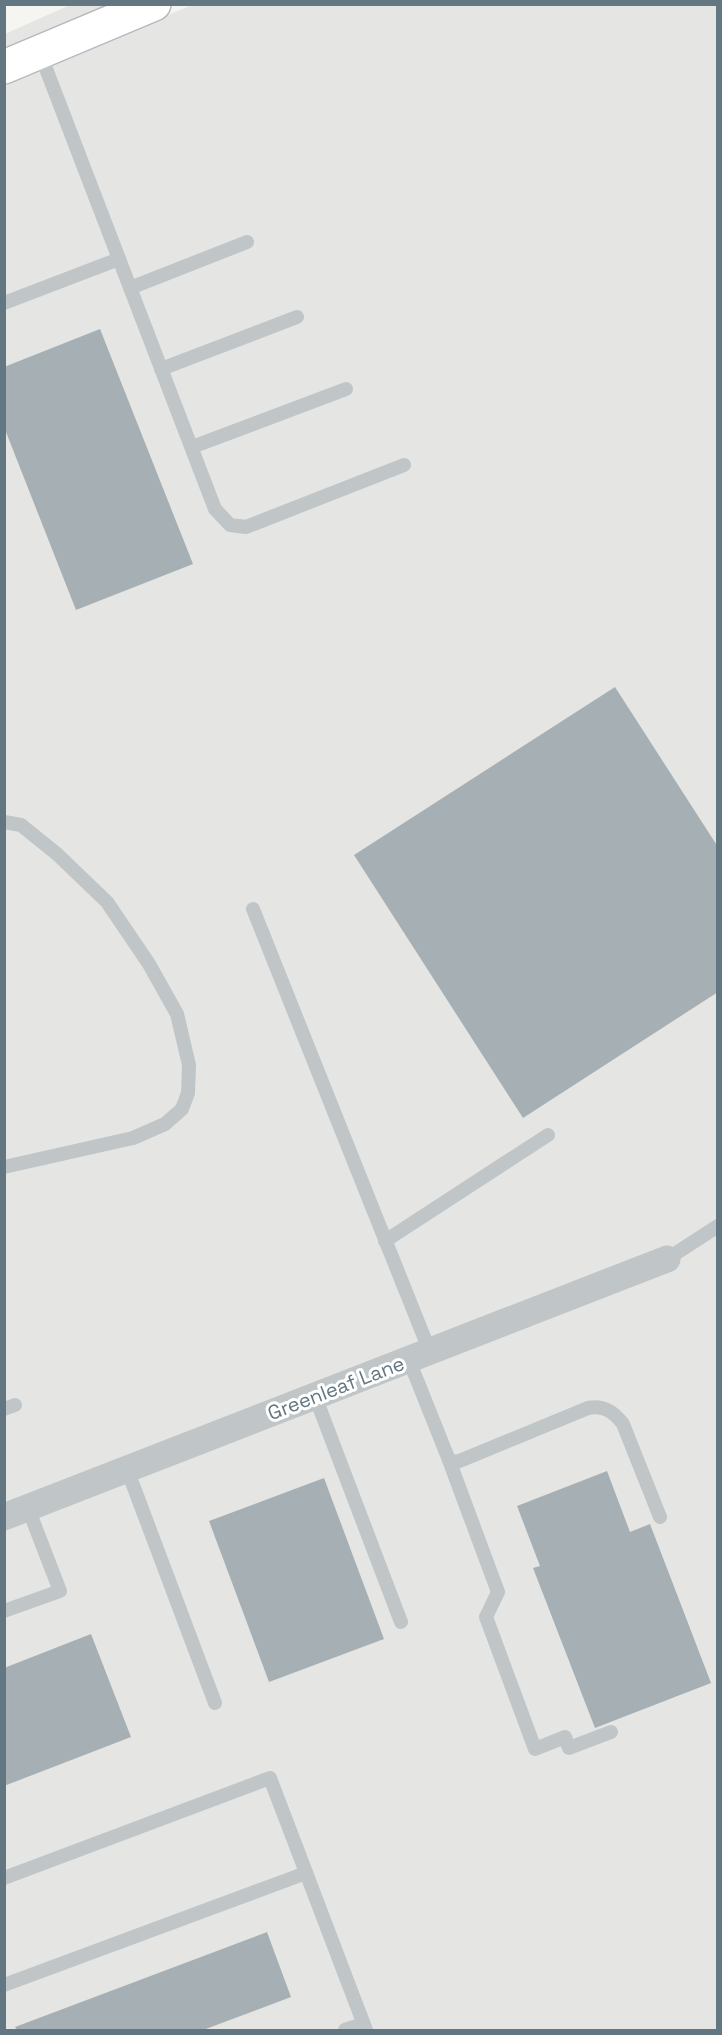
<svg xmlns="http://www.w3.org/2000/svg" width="722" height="2035" font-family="'Space Grotesk',sans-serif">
<rect width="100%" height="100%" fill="#f5f5f1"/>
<g fill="#e5e6e4">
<path d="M70 5H115L5 51V34Z"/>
<path d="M192 5H717V2030H5V84Z"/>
</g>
<g fill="#a6b0b4">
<path d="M100 329 193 564 76 610 4 427V367Z"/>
<path d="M615 687 718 847V992L523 1118 354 855Z"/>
<path d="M607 1471 630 1532 650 1524 711 1683 595 1728 533 1568 540 1566 517 1506Z"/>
<path d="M324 1478 384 1639 269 1682 209 1521Z"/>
<path d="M91 1634 131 1737 4 1786V1668Z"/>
<path d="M267 1932 291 1997 203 2030H17L15 2027Z"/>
</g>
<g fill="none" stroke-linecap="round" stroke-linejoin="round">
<g stroke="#b4babe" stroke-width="36">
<path id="secondary" d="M4 67 154 4"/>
</g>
<g stroke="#c0c5c7" stroke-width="14">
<path d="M40 53 215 509 230 525 246 527 404 465"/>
<path d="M130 288 247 242"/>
<path d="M4 303 119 259"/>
<path d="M161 369 297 317"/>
<path d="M192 447 346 389"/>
<path d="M4 822 21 825 57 854 107 902 149 964 177 1014 189 1065 188 1093 182 1109 165 1124 133 1138 4 1167"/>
<path d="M253 909 430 1352"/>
<path d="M385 1241 548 1135"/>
<path d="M667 1259 718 1226"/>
<path d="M409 1360 449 1460 457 1462 588 1408C604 1405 614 1412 623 1424L660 1517"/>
<path d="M315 1396 401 1622"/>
<path d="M4 1409 15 1405"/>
<path d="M449 1460 498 1592 486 1617 535 1749 565 1737 569 1748 611 1732"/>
<path d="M127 1469 215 1703"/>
<path d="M4 1611 60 1591 28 1508"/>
<path d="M4 1878 270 1778 366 2030"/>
<path d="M4 1985 306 1873"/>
<path d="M345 2030 363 2024"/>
</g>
<path stroke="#c0c5c7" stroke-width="27" d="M4 1517 667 1259"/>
<use href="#secondary" stroke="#fff" stroke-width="33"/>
</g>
<g text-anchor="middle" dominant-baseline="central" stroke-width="6" stroke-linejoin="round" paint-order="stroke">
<g font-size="20" fill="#637783" stroke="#fff">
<text transform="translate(336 1388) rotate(-21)">Greenleaf Lane</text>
</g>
</g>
<rect width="722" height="2035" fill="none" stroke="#637783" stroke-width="12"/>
</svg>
